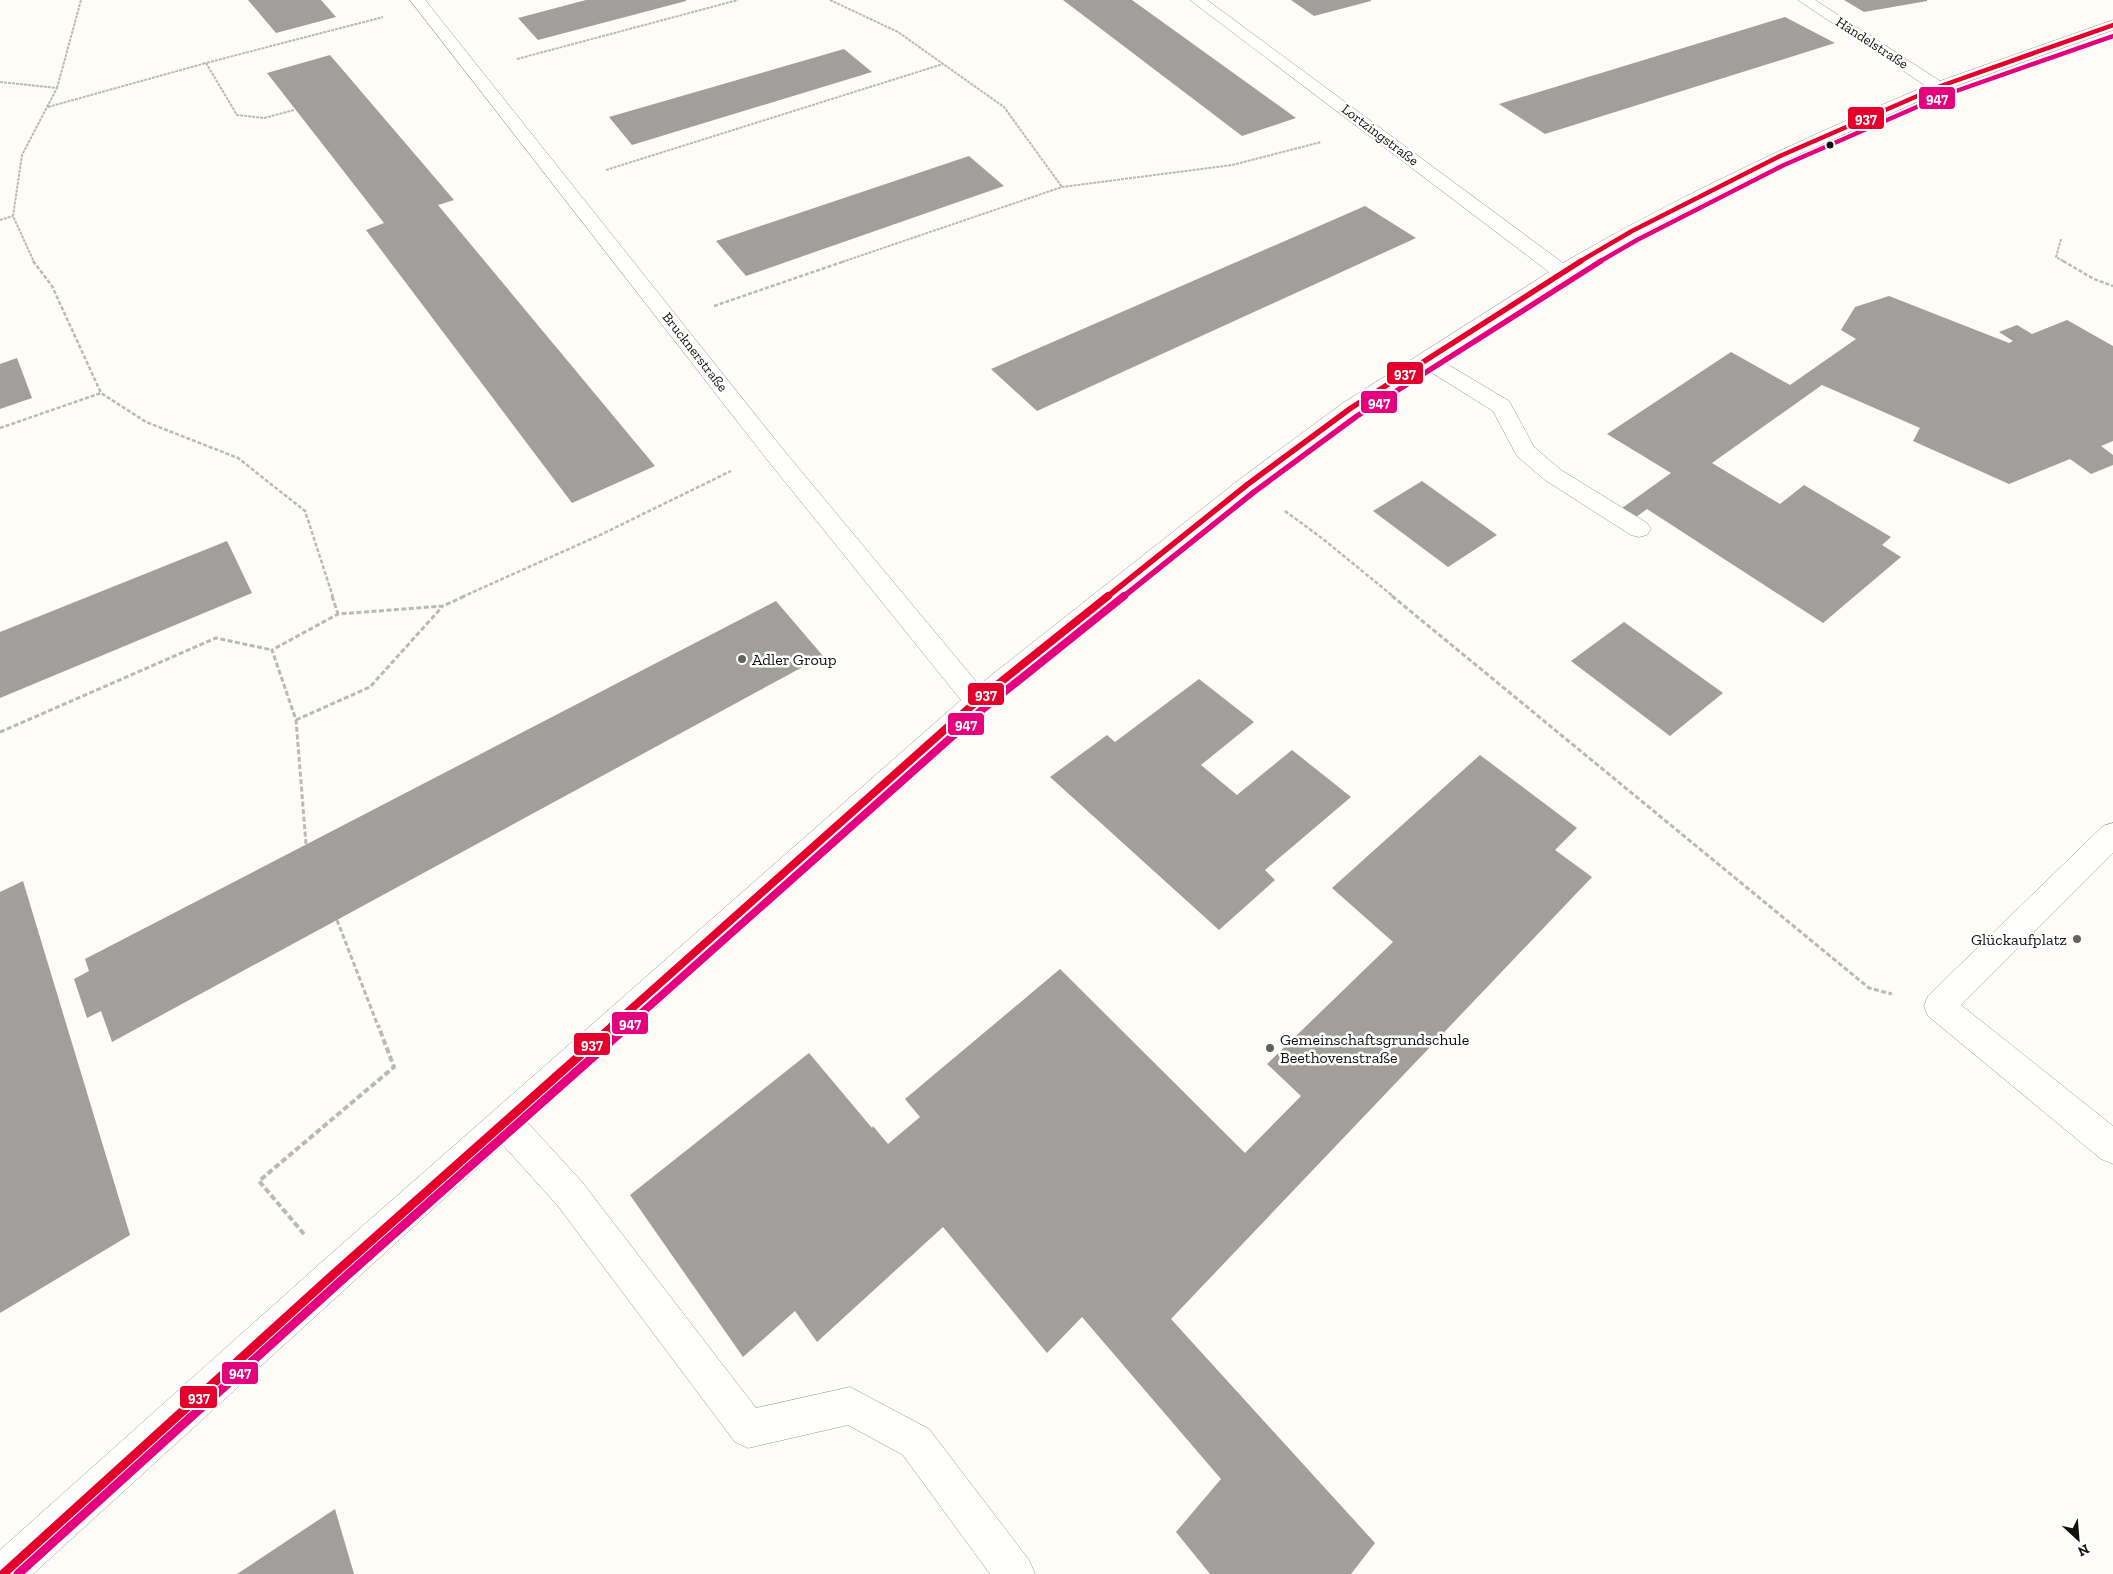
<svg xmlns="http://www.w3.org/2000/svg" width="2113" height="1574" font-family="'Zilla Slab',serif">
<rect width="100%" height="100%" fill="#fdfcf7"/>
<g fill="#a19f9c">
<path d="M248 0H321L336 17 276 33Z"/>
<path d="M586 0H686V1L538 40 518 18Z"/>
<path d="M1063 0H1132L1296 118 1242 136Z"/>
<path d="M1291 0H1371V1L1314 16Z"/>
<path d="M1844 0H1927V1L1864 12Z"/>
<path d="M1785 17 1835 43 1545 134 1499 104Z"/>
<path d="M844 49 872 72 632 145 609 117Z"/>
<path d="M330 55 454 200 438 205 655 466 572 503 366 230 384 223 267 73Z"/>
<path d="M969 156 1004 186 746 276 716 241Z"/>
<path d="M1365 206 1416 238 1037 411 991 369Z"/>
<path d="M1889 296 2009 343 2013 341 1999 332 2017 325 2032 334 2067 320 2113 346V441L2101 446 2113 455V465L2091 474 2070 459 2009 484 1913 441 1920 428 1822 385 1712 463 1780 504 1804 485 1891 537 1882 545 1901 557 1823 623 1647 509 1632 520 1618 511 1671 473 1607 434 1731 352 1790 385 1856 339 1841 330 1855 307Z"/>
<path d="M17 358 32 398 0 409V364Z"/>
<path d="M1422 481 1497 535 1448 567 1373 511Z"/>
<path d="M227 541 252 593 0 698V632Z"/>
<path d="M776 601 823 656 112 1042 101 1011 87 1018 74 979 89 971 85 959Z"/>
<path d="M1624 622 1723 693 1670 736 1571 661Z"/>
<path d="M1199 679 1254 722 1201 765 1237 795 1292 750 1351 797 1265 870 1275 880 1219 930 1050 777 1107 735 1115 742Z"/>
<path d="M1480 755 1577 828 1555 850 1592 877 1171 1319 1375 1543 1351 1574H1210L1176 1532 1221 1479 1082 1317 1047 1353 943 1227 817 1342 795 1311 743 1357 630 1195 809 1053 872 1128 873 1126 888 1144 920 1117 905 1099 1060 969 1245 1153 1301 1096 1267 1064 1393 942 1332 888Z"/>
<path d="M23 881 130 1235 0 1313V892Z"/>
<path d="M335 1509 354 1574H237Z"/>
</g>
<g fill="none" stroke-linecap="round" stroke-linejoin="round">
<g stroke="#979795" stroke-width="1">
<g id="minor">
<path d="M410 0H425L781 447 979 685 1240 479 1343 403 1549 272 1190 0H1207L1563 263C1680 195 1802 139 1926 86L1798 0H1815L1940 81 2113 20V30L1944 90 1786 160 1639 235 1569 276 1440 360 1509 401 1534 447 1561 470 1647 523 1651 529 1647 535 1639 537 1631 535 1545 480 1517 456 1493 411 1426 369 1359 413 1256 489 986 708 528 1123 582 1182 756 1408 850 1387 929 1429 1029 1560 1035 1574H990L903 1455 848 1425 748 1448 735 1442 558 1206 503 1145 33 1574H0V1550L324 1260 961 700 765 457Z"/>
<path d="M2113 823V853L1961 1005 2113 1126V1164L2101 1159 1928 1016 1924 1006 1928 996 2103 826Z"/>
</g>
</g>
<g stroke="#b9b9b8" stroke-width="2" stroke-dasharray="3 1" stroke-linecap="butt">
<path d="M830 0 898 32 1004 107 1062 187"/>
<path d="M517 59 738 0"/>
<path d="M0 82 57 88 22 155 13 216 34 262"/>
<path d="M57 88 81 0"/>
<path d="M48 107 206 63"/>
<path d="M294 110 264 118 237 115 206 63 383 17"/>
<path d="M606 170 943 64"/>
<path d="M0 220 13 216"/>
<path d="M2061 239 2056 257 2065 262"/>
<path d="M842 262 1062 187 1232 165 1321 142"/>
</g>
<g stroke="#b9b9b8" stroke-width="2.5" stroke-dasharray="4 2" stroke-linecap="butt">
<path d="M33 261 52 286 101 393 146 422 238 458 305 511 333 597"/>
<path d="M2063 261 2094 279 2113 286"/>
<path d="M714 306 845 261"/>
<path d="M0 428 101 393"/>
<path d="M1285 511 1323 539 1394 597"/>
<path d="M462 597 600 535 731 471"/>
</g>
<g stroke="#b9b9b8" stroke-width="3" stroke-dasharray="5 2.5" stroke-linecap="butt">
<path d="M332 596 338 614 443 606 465 596"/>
<path d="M1392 596 1869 988 1892 994"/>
<path d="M296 720 370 687 442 607"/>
<path d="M0 732 216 638 272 650"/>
<path d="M306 844 296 720 272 650 338 614"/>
<path d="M337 920 378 1026"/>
</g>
<path stroke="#b9b9b8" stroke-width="4" stroke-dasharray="6 3" stroke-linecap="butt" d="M304 1234 259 1181 394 1067 378 1025"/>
<use href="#minor" fill="#fffffe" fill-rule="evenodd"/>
<g stroke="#fff" stroke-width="7">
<path id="bus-1-far3" d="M1579 262 1632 231 1780 156 1938 87 2113 25"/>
</g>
<g stroke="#fff" stroke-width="9">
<path id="bus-1-far2" d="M1107 597 1248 484 1351 408 1581 261"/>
</g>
<g stroke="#fff" stroke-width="11">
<path id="bus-1-far1" d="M612 1026 977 701 1108 596"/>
</g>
<g stroke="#fff" stroke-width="13">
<path id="bus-1" d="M3 1574 336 1272 614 1025"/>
</g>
<g stroke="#fff" stroke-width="7">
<path id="bus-2-far3" d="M1599 262 1637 240 1784 165 1942 96 2113 36"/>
</g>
<g stroke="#fff" stroke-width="9">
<path id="bus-2-far2" d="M1123 597 1254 492 1357 416 1601 261"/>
</g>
<g stroke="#fff" stroke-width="11">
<path id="bus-2-far1" d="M627 1026 983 709 1124 596"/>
</g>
<g stroke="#fff" stroke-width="13">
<path id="bus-2" d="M18 1574 343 1279 629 1025"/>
</g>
<use href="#bus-1-far3" stroke="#e4002b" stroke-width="4.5"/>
<use href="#bus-1-far2" stroke="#e4002b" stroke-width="5.5"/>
<use href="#bus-1-far1" stroke="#e4002b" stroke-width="8"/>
<use href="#bus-1" stroke="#e4002b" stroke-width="9"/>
<use href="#bus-2-far3" stroke="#e5007d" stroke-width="4.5"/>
<use href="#bus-2-far2" stroke="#e5007d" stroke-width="5.5"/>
<use href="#bus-2-far1" stroke="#e5007d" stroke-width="8"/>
<use href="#bus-2" stroke="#e5007d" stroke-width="9"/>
</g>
<circle fill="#111" stroke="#fff" stroke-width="2" cx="1830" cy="145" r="4.5"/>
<g fill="#646362" stroke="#fff" stroke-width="2">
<circle cx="742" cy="659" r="5"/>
<circle cx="2077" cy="939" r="5"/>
<circle cx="1270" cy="1048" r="5"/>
</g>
<g text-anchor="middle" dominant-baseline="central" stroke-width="5" stroke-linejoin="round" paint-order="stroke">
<g font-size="14" fill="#111" stroke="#fff">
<text transform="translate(1872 43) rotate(33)">Händelstraße</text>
<text transform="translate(1380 135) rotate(37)">Lortzingstraße</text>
<text transform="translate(695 352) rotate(52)">Brucknerstraße</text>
</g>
<g font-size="16" fill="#111" stroke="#fff" text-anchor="start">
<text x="752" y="659">Adler Group</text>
<text x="2067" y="939" text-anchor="end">Glückaufplatz</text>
<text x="1280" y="1039">Gemeinschaftsgrundschule<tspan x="1280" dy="18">Beethovenstraße</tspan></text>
</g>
</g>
<g stroke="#fff" stroke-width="2">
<rect x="1918" y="86" width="38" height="24" rx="5" fill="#e5007d"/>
<rect x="1847" y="106" width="38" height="24" rx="5" fill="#e4002b"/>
<rect x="1386" y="361" width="38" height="24" rx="5" fill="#e4002b"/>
<rect x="1360" y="390" width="38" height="24" rx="5" fill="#e5007d"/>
<rect x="967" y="682" width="38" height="24" rx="5" fill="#e4002b"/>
<rect x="947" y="712" width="38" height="24" rx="5" fill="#e5007d"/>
<rect x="611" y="1011" width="38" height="24" rx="5" fill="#e5007d"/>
<rect x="573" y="1032" width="38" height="24" rx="5" fill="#e4002b"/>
<rect x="221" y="1361" width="38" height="24" rx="5" fill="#e5007d"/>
<rect x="179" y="1385" width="39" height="24" rx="5" fill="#e4002b"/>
</g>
<g font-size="14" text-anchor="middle" font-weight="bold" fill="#fff">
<text x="1937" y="103">947</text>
<text x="1866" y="123">937</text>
<text x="1405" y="378">937</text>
<text x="1379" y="407">947</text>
<text x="986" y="699">937</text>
<text x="966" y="729">947</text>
<text x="630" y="1028">947</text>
<text x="592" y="1049">937</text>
<text x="240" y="1377">947</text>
<text x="199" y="1402">937</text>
</g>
<g transform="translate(2078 1539) rotate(154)" stroke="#ffffff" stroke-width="4" paint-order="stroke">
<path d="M0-4L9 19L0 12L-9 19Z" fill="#111111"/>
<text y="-8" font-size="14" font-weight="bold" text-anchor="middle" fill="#111111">N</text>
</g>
</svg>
